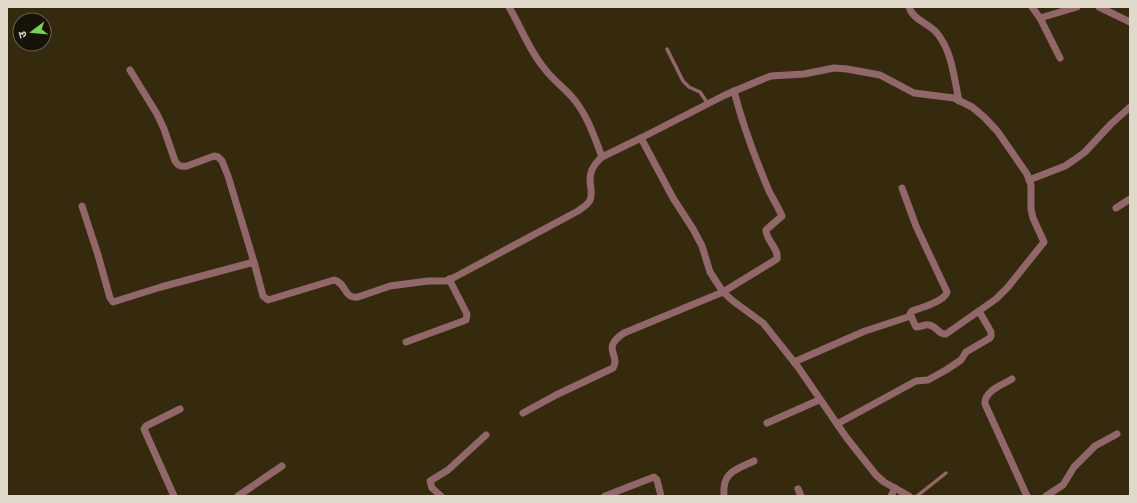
<svg xmlns="http://www.w3.org/2000/svg" width="1137" height="503" font-family="Commissioner,'Noto Sans Devanagari',sans-serif">
<rect width="100%" height="100%" fill="#352a0e"/>
<g fill="none" stroke-linecap="round" stroke-linejoin="round">
<g stroke="#91676a" stroke-width="3.5">
<path d="M667 49 683 81 689 87 700 92 708 104"/>
<path d="M917 496 946 473"/>
</g>
<g stroke="#91676a" stroke-width="7">
<path d="M509 7C521 27 529 50 544 68 552 79 563 87 572 97 587 114 594 136 602 157L641 138 673 198 693 229 702 246 710 272 723 292 733 301 763 323 798 367 846 437 876 475 884 482 909 496"/>
<path d="M909 7C913 20 928 23 936 32 952 50 954 78 959 101"/>
<path d="M1032 7 1040 18 1077 7"/>
<path d="M1099 7 1130 22"/>
<path d="M1040 18 1060 58"/>
<path d="M130 70 157 114 164 129 175 161C178 166 181 167 187 166L214 156 218 157 222 161 228 176 254 262"/>
<path d="M641 138 725 95 763 79 771 76 804 74 834 68 847 69 880 75 914 93 954 98 972 107 984 117 998 132 1027 174 1031 185V209L1033 218 1044 242 1008 287 996 299 946 334C938 335 937 326 929 325 925 324 921 327 916 327L911 316 865 331 794 362"/>
<path d="M1029 180 1065 166 1074 160 1085 152 1111 124 1130 107"/>
<path d="M902 188 916 226 947 292C945 301 921 308 912 311L910 314 911 316"/>
<path d="M82 206 98 255 110 298 113 302 161 287 254 262 263 296 268 300 334 280C347 283 343 299 358 297L390 286 428 281H446L455 277 578 211C582 208 588 205 590 200 592 196 591 192 591 188 588 174 592 166 602 157"/>
<path d="M1116 208 1130 199"/>
<path d="M406 342 466 320 467 314 449 279"/>
<path d="M1012 379C1002 385 984 391 985 404L1027 496"/>
<path d="M523 413 556 395 613 368C621 354 600 349 624 333L723 292 777 259C779 248 766 241 766 230L782 216C778 207 773 199 769 191 755 158 743 126 734 91"/>
<path d="M767 423 819 400"/>
<path d="M837 424 916 381 928 380 946 370 961 360 966 352 990 338 991 336V332L979 311"/>
<path d="M798 489 801 496"/>
<path d="M174 496 144 429 146 426 180 409"/>
<path d="M238 496 282 466"/>
<path d="M441 496 432 488 430 481 448 470 486 435"/>
<path d="M605 496 654 477 657 480 661 496"/>
<path d="M724 496C722 472 735 470 754 461"/>
<path d="M891 496 895 488"/>
<path d="M1046 496 1063 485 1074 467 1095 446 1117 434"/>
</g>
</g>
<rect width="1137" height="503" fill="none" stroke="#e0d9c9" stroke-width="16"/>
<g transform="translate(32 32) rotate(254)"><circle r="19" fill="#181308" stroke="#686255"/>
<path d="M0-3L7 15L0 10L-7 15Z" fill="#7cd155"/>
<text y="-6" font-size="11" font-weight="bold" text-anchor="middle" fill="#e0d9c9">उ</text>
</g>
</svg>
